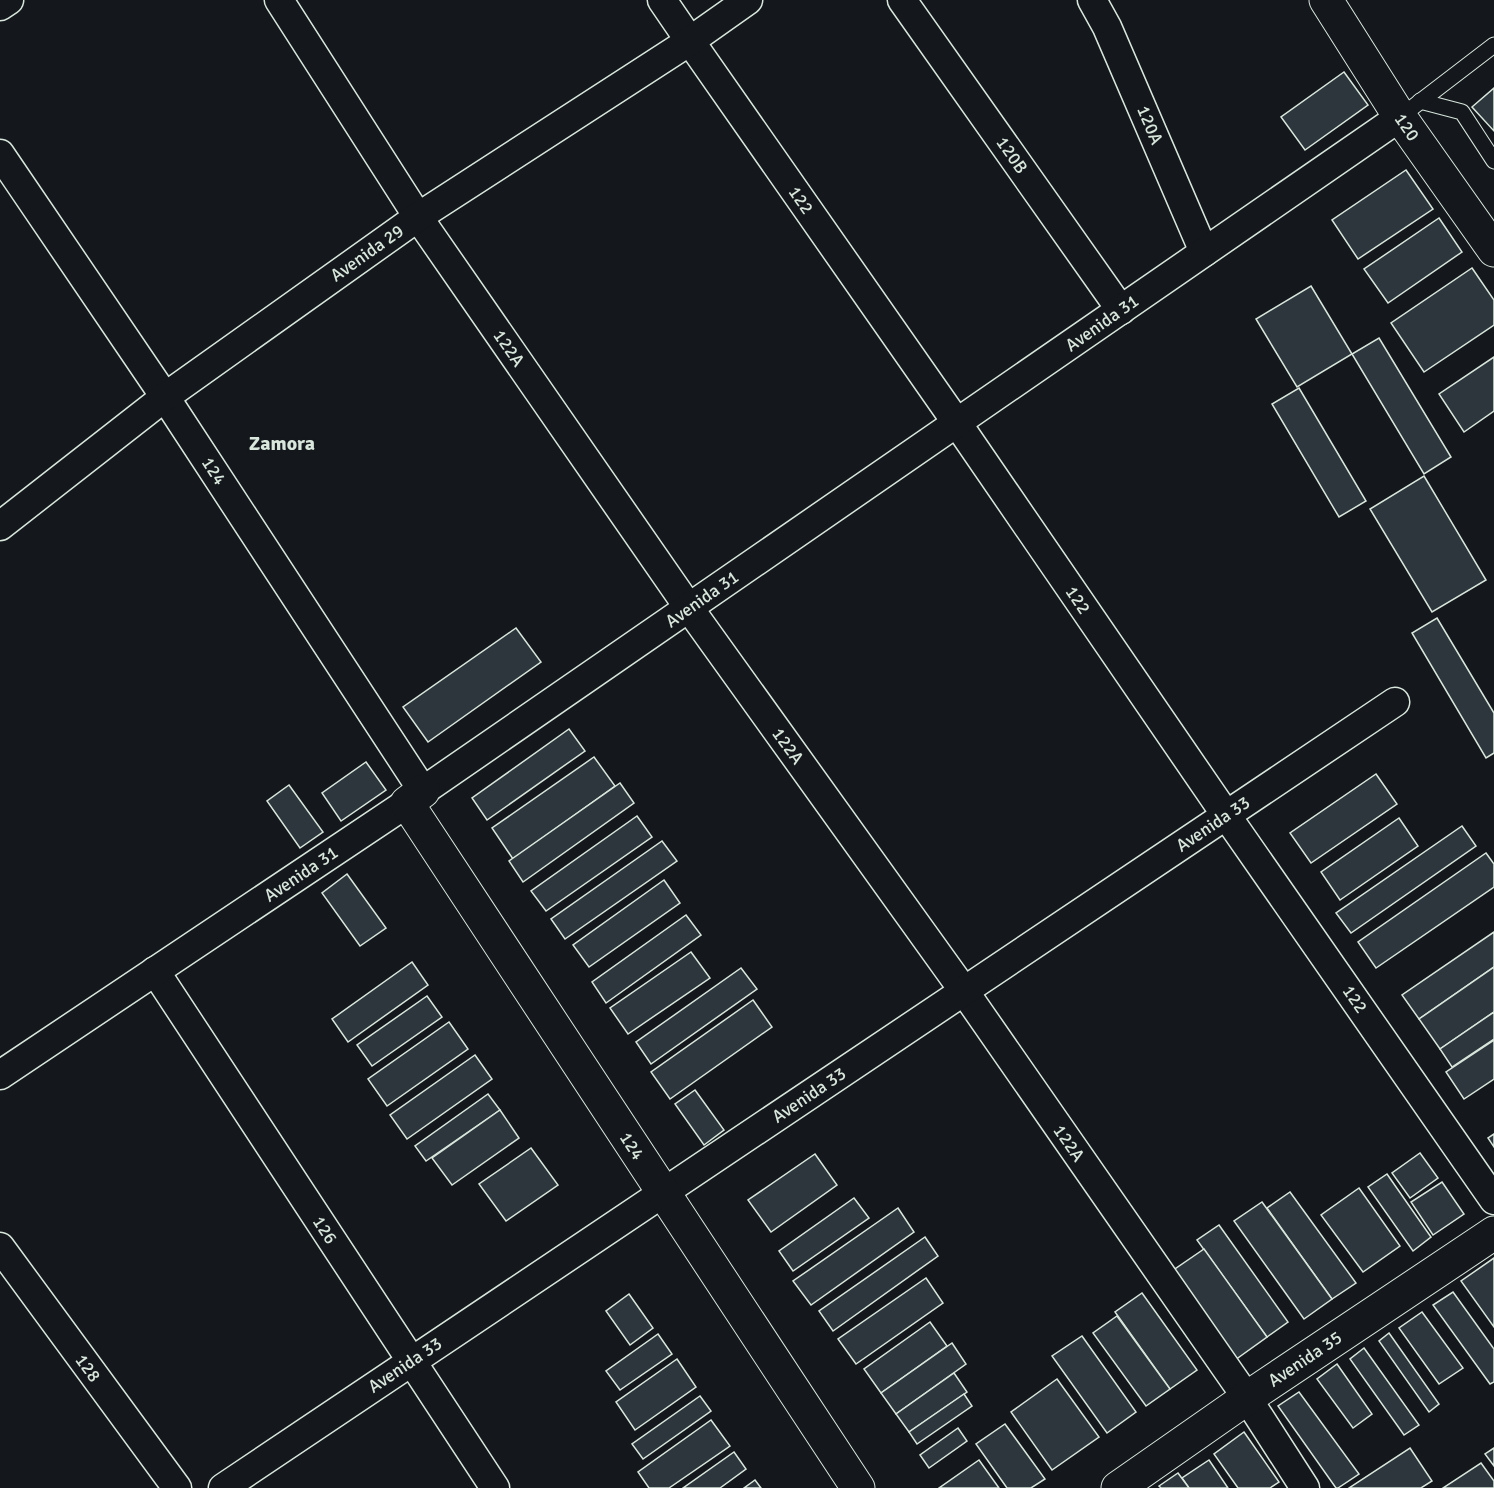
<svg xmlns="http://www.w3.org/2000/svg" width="1494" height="1488" font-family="Signika,sans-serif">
<rect width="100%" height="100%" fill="#14181c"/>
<g fill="#2c363c" stroke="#d8e6dc" stroke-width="1.5">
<path d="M1344 72 1368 105 1305 150 1281 117Z"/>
<path d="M1494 88V131L1472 107Z"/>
<path d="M1406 170 1433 209 1358 259 1332 220Z"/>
<path d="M1439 218 1462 252 1388 303 1364 269Z"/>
<path d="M1472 268 1494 300V325L1424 372 1391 323Z"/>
<path d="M1311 286 1352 354 1297 387 1256 319Z"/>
<path d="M1379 338 1451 457 1424 474 1352 354Z"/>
<path d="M1494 357V411L1464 432 1439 394Z"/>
<path d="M1299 388 1366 501 1339 517 1272 404Z"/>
<path d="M1424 476 1486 580 1432 612 1370 509Z"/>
<path d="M1437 618 1494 713V753L1486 758 1412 633Z"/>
<path d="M516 628 541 662 428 742 403 707Z"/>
<path d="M569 729 585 751 487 820 472 798Z"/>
<path d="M594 757 615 786 513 859 492 828Z"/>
<path d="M366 762 386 790 341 821 322 793Z"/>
<path d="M1376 774 1397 804 1311 863 1290 833Z"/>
<path d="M620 783 634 803 523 882 509 861Z"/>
<path d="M289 785 323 832 300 848 267 801Z"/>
<path d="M637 816 652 837 546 911 531 891Z"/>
<path d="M1399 818 1418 846 1340 900 1321 872Z"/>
<path d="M1462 826 1476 846 1351 933 1336 913Z"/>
<path d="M662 841 677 861 565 939 551 919Z"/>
<path d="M1486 853 1494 864V887L1376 968 1358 942Z"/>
<path d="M347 874 386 928 360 946 322 893Z"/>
<path d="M664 880 680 903 589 967 573 945Z"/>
<path d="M686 915 701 935 606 1003 592 982Z"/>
<path d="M1494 932V967L1419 1019 1402 995Z"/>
<path d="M691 952 710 978 628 1034 610 1008Z"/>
<path d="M412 962 428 985 348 1042 332 1019Z"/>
<path d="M1494 967V1012L1440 1049 1419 1019Z"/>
<path d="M741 968 757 989 651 1064 636 1042Z"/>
<path d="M427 996 442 1017 372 1066 357 1045Z"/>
<path d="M753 1000 772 1027 670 1099 651 1072Z"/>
<path d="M1494 1012V1039L1452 1067 1440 1049Z"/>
<path d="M449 1022 468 1049 387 1106 368 1079Z"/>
<path d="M1494 1040V1079L1464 1099 1446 1072Z"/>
<path d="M475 1055 492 1079 407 1139 390 1115Z"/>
<path d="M695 1090 724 1130 704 1145 675 1104Z"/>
<path d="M488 1094 500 1110 426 1161 415 1146Z"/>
<path d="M500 1110 519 1138 452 1185 432 1158Z"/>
<path d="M1494 1134V1147L1488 1138Z"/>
<path d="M531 1148 558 1185 506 1221 479 1184Z"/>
<path d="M1420 1153 1438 1178 1410 1198 1392 1173Z"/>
<path d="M815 1154 837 1185 771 1232 748 1200Z"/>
<path d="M1387 1174 1431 1237 1413 1251 1368 1187Z"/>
<path d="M1442 1182 1464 1214 1433 1235 1411 1202Z"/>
<path d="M1359 1188 1400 1246 1363 1272 1321 1215Z"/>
<path d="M1290 1192 1356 1283 1332 1299 1267 1208Z"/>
<path d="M854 1198 869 1218 793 1271 779 1251Z"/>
<path d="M1262 1202 1332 1299 1304 1319 1234 1221Z"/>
<path d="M898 1208 914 1232 811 1305 793 1281Z"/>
<path d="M1219 1225 1288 1322 1267 1337 1197 1240Z"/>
<path d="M925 1237 938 1256 833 1331 819 1311Z"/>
<path d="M1204 1249 1267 1337 1235 1360 1172 1271Z"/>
<path d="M1494 1258V1327L1461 1281Z"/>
<path d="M926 1278 943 1303 856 1364 838 1339Z"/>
<path d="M1453 1292 1494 1349V1382L1490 1384 1433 1305Z"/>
<path d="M1142 1293 1197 1370 1170 1389 1115 1312Z"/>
<path d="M629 1294 653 1328 630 1345 606 1311Z"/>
<path d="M1422 1312 1463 1368 1439 1384 1399 1328Z"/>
<path d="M1117 1316 1170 1389 1146 1406 1093 1333Z"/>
<path d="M930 1322 947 1346 881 1393 864 1369Z"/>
<path d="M1389 1333 1439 1404 1429 1412 1379 1341Z"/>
<path d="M658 1334 672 1354 620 1390 606 1371Z"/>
<path d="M1082 1336 1136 1412 1107 1433 1052 1356Z"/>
<path d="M952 1343 966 1364 896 1414 881 1393Z"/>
<path d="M1364 1348 1419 1425 1404 1435 1350 1359Z"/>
<path d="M677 1359 696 1387 635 1430 616 1402Z"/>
<path d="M1337 1364 1372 1414 1353 1428 1317 1379Z"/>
<path d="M954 1373 967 1392 909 1432 896 1414Z"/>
<path d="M1057 1379 1099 1437 1052 1470 1011 1412Z"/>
<path d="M1299 1392 1359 1474 1338 1488H1336L1278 1406Z"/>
<path d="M964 1394 972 1406 917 1444 909 1432Z"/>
<path d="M700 1396 711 1411 643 1459 632 1444Z"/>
<path d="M711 1420 730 1446 669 1488H649L638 1472Z"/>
<path d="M1005 1424 1045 1479 1031 1488H1007L976 1444Z"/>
<path d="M958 1428 967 1441 929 1468 920 1455Z"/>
<path d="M1244 1432 1279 1482 1270 1488H1238L1214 1454Z"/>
<path d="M1410 1448 1432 1481 1421 1488H1349Z"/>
<path d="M1494 1448V1466L1485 1454Z"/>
<path d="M734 1452 746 1469 720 1488H683Z"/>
<path d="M979 1460 999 1488H939Z"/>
<path d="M1209 1460 1228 1488H1189L1182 1478Z"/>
<path d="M1481 1463 1494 1481V1488H1443Z"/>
<path d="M1178 1473 1189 1488H1161L1159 1486Z"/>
<path d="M755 1480 761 1488H744Z"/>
</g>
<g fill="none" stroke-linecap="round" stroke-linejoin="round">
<g stroke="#d8e6dc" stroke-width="17">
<g id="lane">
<path d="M1420 101 1462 112 1494 161"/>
<path d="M1400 117 1494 45"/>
</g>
</g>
<g stroke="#d8e6dc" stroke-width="31">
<g id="street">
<path d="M279 0 418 217 689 608 964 991 1247 1398 1305 1488"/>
<path d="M662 0 690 41 957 423 1226 815 1494 1200"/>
<path d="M902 0 1121 310"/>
<path d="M1092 0 1107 27 1204 252"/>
<path d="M0 6 9 0"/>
<path d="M0 154 165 397 423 791 1400 117"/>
<path d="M0 526 165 397 418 217 690 41 748 0"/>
<path d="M155 971 495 1488"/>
<path d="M0 1075 407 803"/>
<path d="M0 1247 177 1488"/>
<path d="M223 1488 1395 702"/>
</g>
</g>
<g stroke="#d8e6dc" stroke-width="35">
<g id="secondary">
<path d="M1326 0 1400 117 1494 250"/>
<path d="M423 791 407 803 858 1488"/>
<path d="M1118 1488 1247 1398 1494 1233"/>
</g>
</g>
<use href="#lane" stroke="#14181c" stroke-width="15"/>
<use href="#street" stroke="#14181c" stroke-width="28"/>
<use href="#secondary" stroke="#14181c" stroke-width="33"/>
</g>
<g text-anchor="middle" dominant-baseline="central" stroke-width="4.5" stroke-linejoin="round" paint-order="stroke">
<g font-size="18" fill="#d8e6dc" stroke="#14181c">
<text transform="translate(1150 125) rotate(67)">120A</text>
<text transform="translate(1407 127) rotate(55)">120</text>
<text transform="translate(1012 155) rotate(55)">120B</text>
<text transform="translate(801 200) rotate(55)">122</text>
<text transform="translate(367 253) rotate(-35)">Avenida 29</text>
<text transform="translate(1102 323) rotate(-35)">Avenida 31</text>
<text transform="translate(509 348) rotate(55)">122A</text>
<text transform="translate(214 471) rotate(57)">124</text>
<text transform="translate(702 599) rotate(-35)">Avenida 31</text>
<text transform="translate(1078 600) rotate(56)">122</text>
<text transform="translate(788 746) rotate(54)">122A</text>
<text transform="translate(1213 824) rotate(-34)">Avenida 33</text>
<text transform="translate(301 874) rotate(-34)">Avenida 31</text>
<text transform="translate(1355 999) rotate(55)">122</text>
<text transform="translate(809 1095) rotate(-34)">Avenida 33</text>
<text transform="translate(1069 1143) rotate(55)">122A</text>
<text transform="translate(632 1146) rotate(57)">124</text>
<text transform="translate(325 1230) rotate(57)">126</text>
<text transform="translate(1305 1359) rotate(-34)">Avenida 35</text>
<text transform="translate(405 1365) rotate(-34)">Avenida 33</text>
<text transform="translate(88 1368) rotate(54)">128</text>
</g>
<g font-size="20" font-weight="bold" fill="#d8e6dc" stroke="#14181c">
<text x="282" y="443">Zamora</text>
</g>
</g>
</svg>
